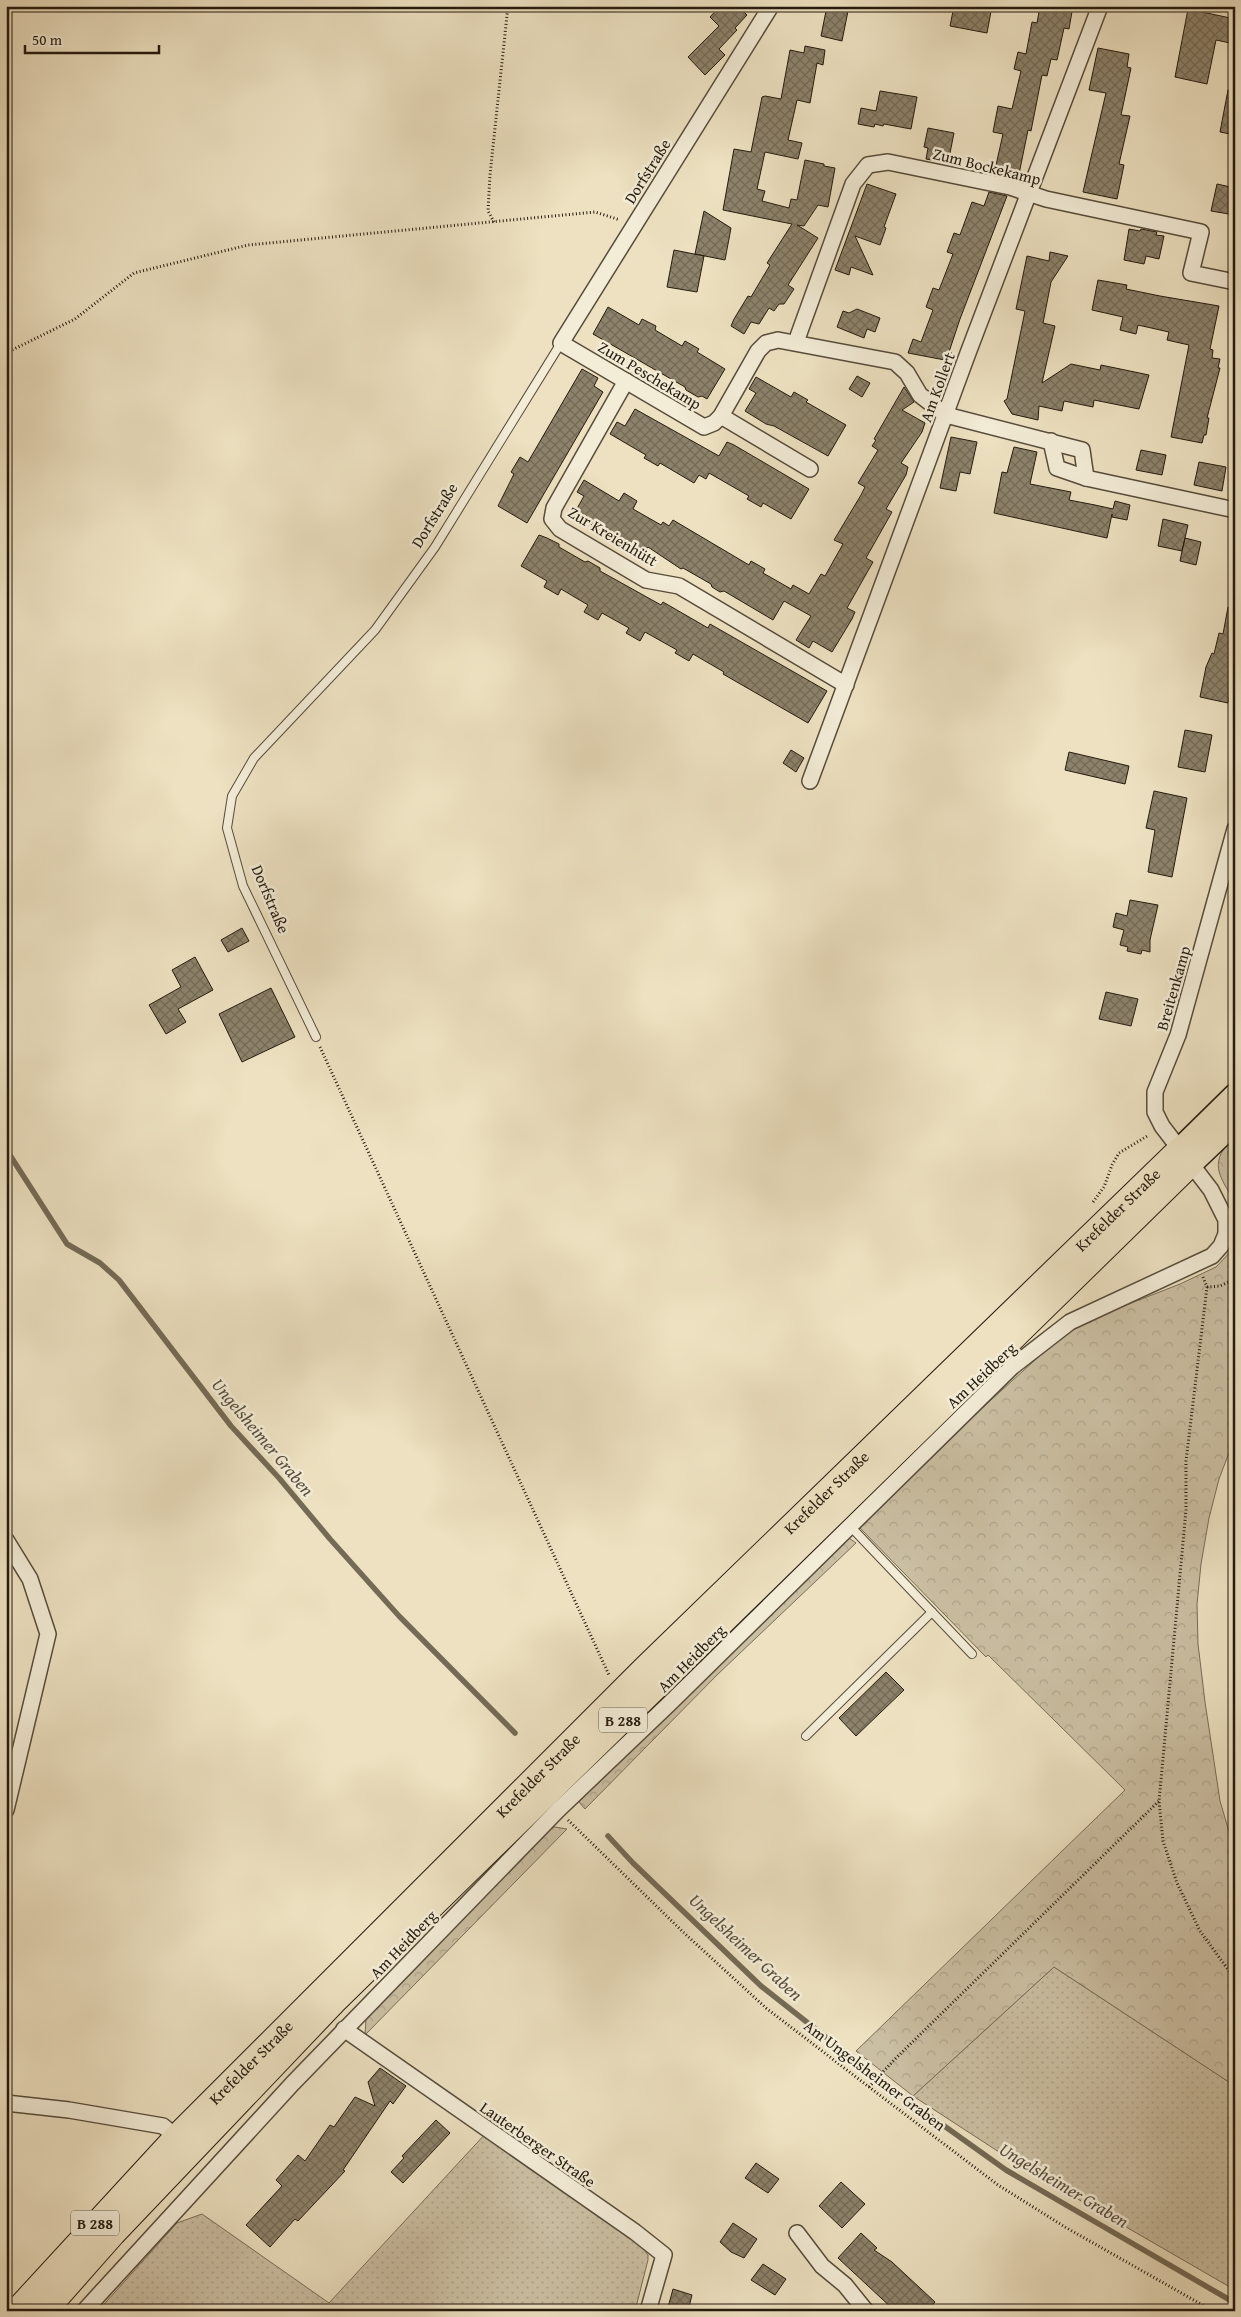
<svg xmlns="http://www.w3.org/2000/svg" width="1241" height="2317" font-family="'Gentium Book Plus',serif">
<defs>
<pattern id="grass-dots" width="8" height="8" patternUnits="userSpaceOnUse" patternTransform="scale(1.25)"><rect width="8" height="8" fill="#cbbfa3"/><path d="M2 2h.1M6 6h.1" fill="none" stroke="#aea48b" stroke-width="1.8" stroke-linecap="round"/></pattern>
<pattern id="forest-crowns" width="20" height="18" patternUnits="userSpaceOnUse" patternTransform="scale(1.25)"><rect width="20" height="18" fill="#cbbfa3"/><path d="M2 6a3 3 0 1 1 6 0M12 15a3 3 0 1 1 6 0" fill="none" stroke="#aea48b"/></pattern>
<pattern id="building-cross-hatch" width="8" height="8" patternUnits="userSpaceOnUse" patternTransform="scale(1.25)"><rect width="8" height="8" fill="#8d826b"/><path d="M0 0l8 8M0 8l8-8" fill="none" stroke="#736a56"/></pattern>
</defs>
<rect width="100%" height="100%" fill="#ede1c1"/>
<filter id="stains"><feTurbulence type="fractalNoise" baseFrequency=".004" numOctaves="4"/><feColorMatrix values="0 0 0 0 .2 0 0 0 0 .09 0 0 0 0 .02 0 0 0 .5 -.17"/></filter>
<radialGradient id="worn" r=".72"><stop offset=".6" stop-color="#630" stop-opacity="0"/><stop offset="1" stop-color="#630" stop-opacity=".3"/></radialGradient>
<g fill="url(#grass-dots)" stroke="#786d58">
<path d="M1054 1967 1235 2086V2290L1019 2165 913 2096Z"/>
<path d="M487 2132 636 2240 648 2255V2260L635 2311H98L177 2223 202 2214 329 2303Z"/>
</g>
<g fill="url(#forest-crowns)" stroke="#786d58">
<path d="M1235 1136V1202C1218 1174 1208 1162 1235 1136Z"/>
<path d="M1235 1243V1437L1219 1479 1209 1518 1201 1564 1197 1604 1198 1644 1205 1702 1220 1801 1235 1852V2086L1054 1967 913 2096 856 2051 1125 1790 988 1655 986 1657 860 1528 949 1438 1055 1342 1081 1325 1116 1309 1180 1284 1216 1267 1232 1250Z"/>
<path d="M849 1538 856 1543 717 1675 585 1809 579 1802 696 1682Z"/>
<path d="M555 1827 567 1829 365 2035 366 2019 551 1828Z"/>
</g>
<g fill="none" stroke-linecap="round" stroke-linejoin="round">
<g stroke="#746a55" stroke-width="5.5">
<path d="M6 1149 67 1244 100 1263 119 1280 231 1426 279 1478 330 1539 399 1616 515 1733"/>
<path d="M608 1836 633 1863 761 1986 870 2072"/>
<path d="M884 2083 1006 2170 1235 2303"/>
</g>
</g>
<g fill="url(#building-cross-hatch)" stroke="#251b0e">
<path d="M720 6H738L747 15 735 28 737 30 719 49 725 55 705 75 688 57 719 26 710 17Z"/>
<path d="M827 6H849L842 41 821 36Z"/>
<path d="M954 6H992L987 33 950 26Z"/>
<path d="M1040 6H1073L1069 29 1064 28 1057 60 1051 59 1047 76 1042 75 1031 131 1028 130 1019 174H1015L1013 178 994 174 1003 134 993 132 998 106 1012 109 1021 71 1014 69 1018 52 1026 54 1032 22 1037 23Z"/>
<path d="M1188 9 1235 19V44L1216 40 1207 84 1175 77Z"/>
<path d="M805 46 825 50 823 65 817 63 810 103 797 100 788 140 802 143 798 159 765 152 757 189 765 191 762 201 789 208 791 199 797 200 805 160 824 164V166L835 168 828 207 818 205 804 226 797 225 818 238 788 285 794 289 784 304H779L774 311 769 308 759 324 751 322 744 334 731 326 734 319 748 296 751 297 770 265 767 263 792 224 723 210 734 149 751 152 762 97 765 96 781 99 790 50 804 53Z"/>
<path d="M1098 48 1129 54 1127 67 1131 68 1121 115 1130 116 1119 164 1124 165 1117 199 1083 192 1106 93 1089 90Z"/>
<path d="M1228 90H1235V135L1220 132Z"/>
<path d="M880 91 917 97 911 129 884 124 883 126 875 124 874 127 858 124 861 108 876 111Z"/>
<path d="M928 128 954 133 948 163 926 159 928 148 924 147Z"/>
<path d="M867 184 896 194 884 227 886 228 880 245 855 236 873 275 851 267 849 275 835 270Z"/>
<path d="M1217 184 1235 188V215L1211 211Z"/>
<path d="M989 192 1007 196 960 319 949 352 952 353 950 361 908 353 913 339 921 342 933 310 926 307 933 288 939 290 953 254 947 252 954 233 960 235 972 202 984 206Z"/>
<path d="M704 211 731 228 725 260 695 254Z"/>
<path d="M1129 229 1140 231 1141 229 1157 232 1156 235 1164 236 1159 259 1146 256 1144 264 1124 260Z"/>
<path d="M674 250 704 256 697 292 667 287Z"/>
<path d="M1050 252 1068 256 1051 282 1043 323 1055 326 1042 383 1071 364 1100 370 1101 365 1149 375 1139 409 1094 400 1093 407 1064 401 1062 411 1039 406 1038 420 1012 414 1004 401 1007 399 1025 311 1016 309 1027 256 1049 261Z"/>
<path d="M1098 280 1127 285 1126 289 1160 296 1219 306 1210 349 1213 350 1212 358 1220 359 1218 368H1220L1207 418H1209L1206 435H1204L1202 443 1171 437 1189 345 1167 340 1169 332 1138 325 1136 334 1120 330 1123 317 1092 310Z"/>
<path d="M608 307 639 325 642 319 656 326 655 330 682 346 685 341 699 349 697 352 725 369 707 399 702 396 698 397 686 390 685 387 593 334Z"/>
<path d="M857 309 880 318 875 332 867 329 864 338 837 327 843 311 849 313Z"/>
<path d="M582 369 598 378 594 386 603 392 527 523 498 506 514 474 511 472 520 457 528 462Z"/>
<path d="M857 376 870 383 862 397 849 389Z"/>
<path d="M756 377 791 397 794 392 808 400 806 402 846 425 828 456 774 426 766 424 745 411 756 393 749 389Z"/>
<path d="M904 387 914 402 902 410 925 423 922 432 901 463 908 467 906 475 886 509 892 512 866 558 873 562 847 608 855 612 852 619 832 652 813 641 809 648 796 640 811 616 784 601 773 620 724 591 720 592 712 587 711 584 683 568 681 569 648 547 643 556 574 514 584 496 577 492 584 480 619 501 624 493 637 501 633 509 661 525 663 522 669 526 673 520 749 565 751 561 765 569 763 573 791 589 793 585 809 594 821 574 825 576 843 544 834 540 861 495 865 487 858 483 878 450 872 446 876 440 874 439Z"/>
<path d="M635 409 719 456 727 442 734 445 809 489 791 519 763 503 761 507 747 499 749 496 709 473 706 479 699 475 694 483 660 463 658 466 644 458 646 455 610 434 617 422 625 426Z"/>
<path d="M951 437 977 442 970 474 960 472 956 491 940 488Z"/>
<path d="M1014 447 1037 452 1030 484 1071 492 1069 500 1095 505 1113 509 1115 501 1130 505 1127 520 1112 517V514L1107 538 994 513 1002 472 1007 473Z"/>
<path d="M1141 450 1166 455 1162 475 1136 470Z"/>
<path d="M1199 462 1226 467 1222 491 1194 485Z"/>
<path d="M1163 519 1188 525 1182 551 1185 538 1201 542 1196 565 1180 561 1182 551 1158 546Z"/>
<path d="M539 535 547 538 559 544V547L585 562 588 561 600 568V571L661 605 663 602 708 628 710 624 827 691 808 723 723 674 724 672 693 654 689 661 675 653 677 650 645 632 640 641 626 633 629 628 602 613 598 620 584 612 588 605 561 589 558 595 544 587 547 581 521 566Z"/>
<path d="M1228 607H1235V682L1232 681 1228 703 1200 697 1206 667 1212 653 1214 654 1219 633 1223 634Z"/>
<path d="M1185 730 1212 735 1205 772 1178 767Z"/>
<path d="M791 750 804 758 796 772 783 763Z"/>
<path d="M1069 752 1129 766 1125 784 1065 770Z"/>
<path d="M1154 791 1187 798 1172 877 1148 872 1155 830 1146 828Z"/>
<path d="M1130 900 1158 905 1150 940V952L1142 950 1141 954 1127 951 1128 947 1120 945 1124 930 1113 927 1116 913 1127 916Z"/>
<path d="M242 928 249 941 228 952 221 940Z"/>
<path d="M195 957 213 990 178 1009 186 1022 166 1034 149 1005 181 987 172 970Z"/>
<path d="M271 988 295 1037 242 1062 219 1014Z"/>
<path d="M1106 992 1138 999 1131 1026 1099 1019Z"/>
<path d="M886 1672 904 1690 856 1736 839 1718Z"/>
<path d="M380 2068 406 2086 393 2104 390 2101 343 2170 345 2171 298 2221 295 2219 270 2247 246 2225 282 2186 276 2180 298 2155 305 2161 330 2125 334 2127 355 2097 375 2106 368 2082Z"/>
<path d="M436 2120 450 2133 403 2183 391 2172 404 2158 402 2156Z"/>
<path d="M756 2163 779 2179 768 2193 745 2178Z"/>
<path d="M841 2182 865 2204 842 2228 819 2206Z"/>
<path d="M733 2223 757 2239 744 2258 731 2252 720 2242Z"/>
<path d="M861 2233 877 2248 874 2250 892 2262 935 2302 927 2311H895L838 2258Z"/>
<path d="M763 2264 786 2279 775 2295 751 2280Z"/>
<path d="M673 2289 692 2295 688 2311H667Z"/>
</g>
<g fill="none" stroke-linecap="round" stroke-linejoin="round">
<g stroke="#574c3b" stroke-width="10">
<g id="service">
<path d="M316 1037 243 886 227 828 232 796 254 758 375 630 435 547 561 343"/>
<path d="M850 1526 972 1654"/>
<path d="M806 1736 932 1612"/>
</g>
</g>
<g stroke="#574c3b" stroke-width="18">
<g id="minor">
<path d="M771 6 561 343 704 427 714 423 721 416 758 351 766 343 778 340 895 362 907 373 920 395 946 415 1082 450 1086 478"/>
<path d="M796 342 853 184 868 165 888 162 1010 187 1046 199 1201 232 1191 273 1235 282"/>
<path d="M626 381 554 508 552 519 560 529 646 580 679 586 846 685"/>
<path d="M721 416 810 469"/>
<path d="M1051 441 1057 468 1086 478 1235 510"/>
<path d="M810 781 968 353 1100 6"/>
<path d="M6 1540 30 1579 48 1634 6 1810"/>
<path d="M344 2029 635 2232 664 2255 648 2311"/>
<path d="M6 2103 69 2110 163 2126 176 2137"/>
<path d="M797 2233 822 2266 845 2285 866 2311"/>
<path d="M84 2311 293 2083 558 1810 669 1704 1012 1367 1070 1322 1212 1256 1221 1246 1226 1234V1220L1211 1190 1162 1126 1155 1112V1092L1178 1035 1235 829"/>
</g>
</g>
<g stroke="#251b0e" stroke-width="25">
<g id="primary">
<path d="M1180 1149 1235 1095"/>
<path d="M1192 1163 1235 1122"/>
</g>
</g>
<g stroke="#251b0e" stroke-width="26">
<g id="trunk">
<path id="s1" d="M16 2311 176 2137 645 1668 1180 1149"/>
<path d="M45 2311 113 2234 334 2002 1192 1163"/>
</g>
</g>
<g stroke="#251b0e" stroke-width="3" stroke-dasharray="1 2.5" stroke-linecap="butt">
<path d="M494 222 488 211 490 175 508 6"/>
<path d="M6 353 75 319 134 273 248 245 595 212 620 220"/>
<path d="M320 1047 609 1675"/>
<path d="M1093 1202 1104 1187 1112 1165 1119 1153 1149 1135"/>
<path d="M1203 1277 1207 1287 1186 1461V1510L1159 1801 1163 1841 1177 1883 1200 1931 1235 1979"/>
<path d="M1207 1287 1220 1286 1235 1279"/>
<path d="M568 1820 682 1931 766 2008 869 2087 998 2185 1065 2227 1213 2311"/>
<path d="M869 2087 894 2060 1159 1801"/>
</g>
<use href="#service" stroke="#f3ecd7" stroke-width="8"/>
<use href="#minor" stroke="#f3ecd7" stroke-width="15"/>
<use href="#primary" stroke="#ede1c1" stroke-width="22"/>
<use href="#trunk" stroke="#ede1c1" stroke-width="24"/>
</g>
<g text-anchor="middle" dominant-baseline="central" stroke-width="5" stroke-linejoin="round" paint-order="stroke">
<g fill="#f3ecd7" stroke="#635a4a" stroke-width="1">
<rect x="599" y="1707.5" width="48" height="25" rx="4"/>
<rect x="71" y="2210.5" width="48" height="25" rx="4"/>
</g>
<g font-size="15" font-weight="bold" fill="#251b0e">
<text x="623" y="1720">B 288</text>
<text x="95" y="2223">B 288</text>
</g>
<g font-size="16" fill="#251b0e" stroke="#f3ecd7">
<text transform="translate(987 166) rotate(14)">Zum Bockekamp</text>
<text transform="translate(647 171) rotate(-58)">Dorfstraße</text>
<text transform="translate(650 375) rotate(31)">Zum Peschekamp</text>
<text transform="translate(937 387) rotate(-70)">Am Kollert</text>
<text transform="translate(434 515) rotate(-58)">Dorfstraße</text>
<text transform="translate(613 536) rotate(31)">Zur Kreienhütt</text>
<text transform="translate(271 899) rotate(67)">Dorfstraße</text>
<text transform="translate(1173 988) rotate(-74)">Breitenkamp</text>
<text stroke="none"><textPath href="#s1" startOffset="1558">Krefelder Straße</textPath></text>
<text transform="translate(981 1375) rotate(-43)">Am Heidberg</text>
<text stroke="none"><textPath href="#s1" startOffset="1152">Krefelder Straße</textPath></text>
<text transform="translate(691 1658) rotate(-45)">Am Heidberg</text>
<text stroke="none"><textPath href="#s1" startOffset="748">Krefelder Straße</textPath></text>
<text transform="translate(403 1944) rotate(-46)">Am Heidberg</text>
<text stroke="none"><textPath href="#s1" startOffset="342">Krefelder Straße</textPath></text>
<text transform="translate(875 2075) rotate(37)">Am Ungelsheimer Graben</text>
<text transform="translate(538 2144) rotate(35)">Lauterberger Straße</text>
</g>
<g font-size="18" font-style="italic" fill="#5a4f3d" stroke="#f3ecd7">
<text transform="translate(263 1437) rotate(50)">Ungelsheimer Graben</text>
<text transform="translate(746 1947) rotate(43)">Ungelsheimer Graben</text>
<text transform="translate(1064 2185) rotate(31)">Ungelsheimer Graben</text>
</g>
</g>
<rect width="1241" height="2317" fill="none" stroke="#ede1c1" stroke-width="25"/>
<rect x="8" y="8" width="1226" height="2302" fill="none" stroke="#251b0e" stroke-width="2.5"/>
<rect x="12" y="12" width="1216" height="2292" fill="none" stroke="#251b0e"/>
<path d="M25 45v8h134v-8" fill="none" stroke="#251b0e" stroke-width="2.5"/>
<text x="32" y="45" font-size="15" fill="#251b0e" stroke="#f3ecd7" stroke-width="4" paint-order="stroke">50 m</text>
<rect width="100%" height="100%" filter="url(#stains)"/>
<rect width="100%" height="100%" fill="url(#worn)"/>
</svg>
